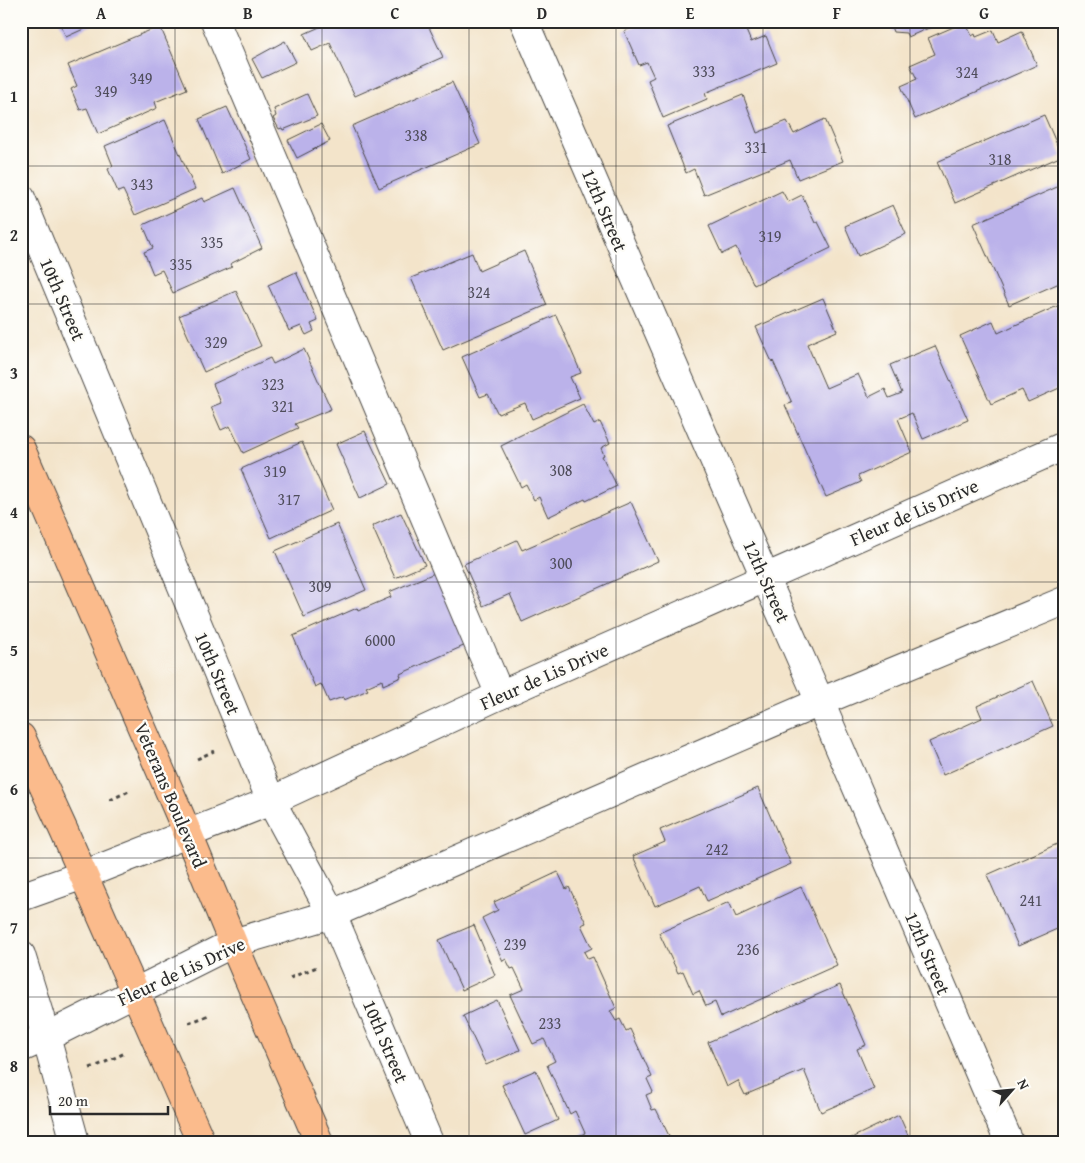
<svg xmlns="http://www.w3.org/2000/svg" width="1085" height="1163" font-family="'Gentium Book Plus',serif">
<rect width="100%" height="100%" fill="#fdfcf7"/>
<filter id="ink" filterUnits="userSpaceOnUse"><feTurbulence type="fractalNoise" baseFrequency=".02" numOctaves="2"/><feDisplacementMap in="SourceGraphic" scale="10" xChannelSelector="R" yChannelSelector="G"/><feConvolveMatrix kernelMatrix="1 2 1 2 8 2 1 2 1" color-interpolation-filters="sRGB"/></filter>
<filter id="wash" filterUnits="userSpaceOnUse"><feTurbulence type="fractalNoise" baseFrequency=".0096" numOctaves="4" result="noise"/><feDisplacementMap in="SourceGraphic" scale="20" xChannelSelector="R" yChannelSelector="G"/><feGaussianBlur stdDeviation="1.12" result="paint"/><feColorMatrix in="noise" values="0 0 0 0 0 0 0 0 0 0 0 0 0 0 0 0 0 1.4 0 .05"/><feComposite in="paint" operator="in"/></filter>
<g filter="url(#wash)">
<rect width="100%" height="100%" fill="#f3e4ca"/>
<g id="blocks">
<g fill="#bbb2ea">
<path d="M59 21H101L66 37Z"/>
<path d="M333 21H426L443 57 355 96 330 43 312 51 304 34Z"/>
<path d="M646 21H742L751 42 766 36 777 63 705 93 707 99 663 118 648 80 654 77 647 62 639 65 624 31Z"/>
<path d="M889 21H945L908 37 906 33 893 32Z"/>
<path d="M965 22 972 36 975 34 976 37 993 30 998 42 1022 31 1037 65 915 119 901 86 917 79 910 65 935 54 928 38Z"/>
<path d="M160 26 187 89 155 102 157 108 98 134 87 108 80 110 71 89 77 86 68 65Z"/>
<path d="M285 41 296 62 262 78 252 59Z"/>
<path d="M452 82 480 144 379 188 352 126Z"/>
<path d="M307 94 317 116 283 130 282 128 279 129 273 118 276 116 274 109Z"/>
<path d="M743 95 757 133 787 121 794 134 825 119 843 161 798 179 790 160 704 195 694 169 686 173 667 126Z"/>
<path d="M227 107 251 159 222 174 199 119Z"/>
<path d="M1044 115 1062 156 955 203 937 162Z"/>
<path d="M165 120 195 189 135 215 123 190 118 192 108 169 113 166 105 146Z"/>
<path d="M321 124 330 141 297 158 288 140Z"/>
<path d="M1064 184V281L1009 305 973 224Z"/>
<path d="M235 188 262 248 230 264 232 267 173 293 162 270 153 274 144 252 153 248 143 225 202 198 204 202Z"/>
<path d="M782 191 788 202 802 195 815 223 818 222 831 248 754 285 736 247 722 254 709 226Z"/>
<path d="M893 205 906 234 858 256 845 226Z"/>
<path d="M524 251 547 305 443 350 411 278 472 253 479 271Z"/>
<path d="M296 272 318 321 311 324 314 331 306 335 301 326 289 331 268 285Z"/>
<path d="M236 291 261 346 204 372 179 316Z"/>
<path d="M823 298 837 331 807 344 826 388 858 374 869 397 885 389 889 398 902 393 890 365 935 346 968 420 923 439 912 413 898 419 912 452 858 476 861 482 826 497 785 405 792 403 773 361 772 362 756 327Z"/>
<path d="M1064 303V386L1028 402 1022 390 991 404 960 336 993 321 998 333Z"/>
<path d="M556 315 581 373 570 377 580 398 532 419 525 403 498 414 488 394 480 397 462 357Z"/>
<path d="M304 349 331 409 295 424 298 428 243 453 230 426 221 430 211 407 221 403 213 384 270 358 273 364Z"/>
<path d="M583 404 594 425 600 422 610 443 601 448 604 455 602 456 617 486 586 501 585 499 548 517 539 497 534 500 526 484 521 487 501 446 515 439V438Z"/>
<path d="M365 431 390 484 360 498 336 444Z"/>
<path d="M302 442 332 510 271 538 241 469Z"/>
<path d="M631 502 658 561 522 622 510 594 483 606 464 564 517 540 522 550Z"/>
<path d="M401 513 425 565 395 578 372 526Z"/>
<path d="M337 524 366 590 304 617 275 551Z"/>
<path d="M437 572 468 644 400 674 401 677 383 685 382 680 366 687 368 690 344 700 343 697 329 702 321 684 315 687 293 636 357 608 358 611 391 597 389 592Z"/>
<path d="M1033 681 1053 726 943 775 929 742 982 718 977 706Z"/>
<path d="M758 788 791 864 707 901 700 886 655 906 633 856 665 842 660 830Z"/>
<path d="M1064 841V926L1018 946 987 875Z"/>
<path d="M558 872 566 889 569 887 586 923 581 925 592 948 584 952 588 959 593 957 616 1008 610 1011 616 1021 620 1019 626 1031 630 1029 652 1077 647 1079 653 1092 646 1095 652 1110 656 1109 672 1142H578L576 1137 585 1133 575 1111 570 1114 547 1065 555 1061 544 1039 533 1044 510 995 524 989 514 968 511 969 506 959 503 961 482 918 498 910 494 902Z"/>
<path d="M801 887 837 965 721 1017 715 1002 706 1006 699 991 693 994 683 971 678 973 659 933 729 902 736 917Z"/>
<path d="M474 925 495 975 462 990 439 940Z"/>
<path d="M840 985 866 1045 857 1049 874 1089 821 1112 804 1070 745 1095 738 1081 727 1087 708 1042Z"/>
<path d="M497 1000 520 1050 486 1065 463 1016Z"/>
<path d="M536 1070 558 1120 525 1135 502 1085Z"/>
<path d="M899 1115 911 1142H843Z"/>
</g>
</g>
</g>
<g filter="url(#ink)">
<use href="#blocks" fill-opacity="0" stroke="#494743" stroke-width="1"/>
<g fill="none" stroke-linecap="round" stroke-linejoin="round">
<g stroke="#494743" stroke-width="30">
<g id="minor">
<path d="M215 21 500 695"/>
<path d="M524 21 765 577 820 702 1009 1142"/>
<path d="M21 198 271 801 332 914 429 1142"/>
<path d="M21 897 83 875 271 801 500 695 1064 446"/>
<path d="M21 955 46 1037 75 1142"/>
<path d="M21 1048 46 1037 233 943 332 914 820 702 1064 601"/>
</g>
</g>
<g stroke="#494743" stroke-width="30">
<g id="major">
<path d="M21 449 188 834 233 943 319 1142"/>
<path d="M21 737 64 831 201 1142"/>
</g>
</g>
<g stroke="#494743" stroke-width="3" stroke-dasharray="4 4" stroke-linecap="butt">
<path d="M197 759 214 751"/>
<path d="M110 800 131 790"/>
<path d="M21 841 29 837"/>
<path d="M290 978 317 967"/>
<path d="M189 1023 209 1015"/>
<path d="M90 1068 99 1065 125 1053"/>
</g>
<use href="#minor" stroke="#fff" stroke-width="28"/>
<use href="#major" stroke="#fbbb8c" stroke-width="28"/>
</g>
</g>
<path fill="none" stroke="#2b2b2b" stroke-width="1" stroke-opacity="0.55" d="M175 21V1142M322 21V1142M469 21V1142M616 21V1142M763 21V1142M910 21V1142M21 166H1064M21 304H1064M21 443H1064M21 582H1064M21 720H1064M21 858H1064M21 997H1064"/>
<g text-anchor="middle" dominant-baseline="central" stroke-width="4.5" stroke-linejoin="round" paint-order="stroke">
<g font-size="16" fill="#4f4d5b">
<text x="704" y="71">333</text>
<text x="967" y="72">324</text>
<text x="141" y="78">349</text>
<text x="106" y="91">349</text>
<text x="416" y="135">338</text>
<text x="756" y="147">331</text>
<text x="1000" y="159">318</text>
<text x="142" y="184">343</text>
<text x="770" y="236">319</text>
<text x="212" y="242">335</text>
<text x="181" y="264">335</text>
<text x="479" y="292">324</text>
<text x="216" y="342">329</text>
<text x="273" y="384">323</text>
<text x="283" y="406">321</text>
<text x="561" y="470">308</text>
<text x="275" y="471">319</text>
<text x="289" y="499">317</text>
<text x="561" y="563">300</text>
<text x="320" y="586">309</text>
<text x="380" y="640">6000</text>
<text x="717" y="849">242</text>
<text x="1031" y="900">241</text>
<text x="515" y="944">239</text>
<text x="748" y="949">236</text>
<text x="550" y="1023">233</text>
</g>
<g font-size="19" fill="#2b2b2b" stroke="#fdfcf7">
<text transform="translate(605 210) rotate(67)">12th Street</text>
<text transform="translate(63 299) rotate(67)">10th Street</text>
<text transform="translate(914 512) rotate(-24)">Fleur de Lis Drive</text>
<text transform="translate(767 581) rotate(66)">12th Street</text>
<text transform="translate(218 673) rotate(67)">10th Street</text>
<text transform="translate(544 676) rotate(-24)">Fleur de Lis Drive</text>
<text transform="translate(171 795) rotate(67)">Veterans Boulevard</text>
<text transform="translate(928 953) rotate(67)">12th Street</text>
<text transform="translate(181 971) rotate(-25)">Fleur de Lis Drive</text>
<text transform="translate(386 1041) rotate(67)">10th Street</text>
</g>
</g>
<rect width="1085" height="1163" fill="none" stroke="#fdfcf7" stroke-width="55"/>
<g transform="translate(1012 1090) rotate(63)" stroke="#fdfcf7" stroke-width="4" paint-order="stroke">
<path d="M0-4L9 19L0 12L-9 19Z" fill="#2b2b2b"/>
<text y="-8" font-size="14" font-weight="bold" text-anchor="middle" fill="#2b2b2b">N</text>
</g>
<path d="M50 1106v8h118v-8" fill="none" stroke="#2b2b2b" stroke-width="2.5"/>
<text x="58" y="1106" font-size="15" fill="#2b2b2b" stroke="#fdfcf7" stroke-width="4" paint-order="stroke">20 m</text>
<rect x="28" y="28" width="1030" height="1108" fill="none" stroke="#2b2b2b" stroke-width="2"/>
<g font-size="16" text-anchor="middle" font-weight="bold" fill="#2b2b2b">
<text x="101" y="19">A</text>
<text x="248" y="19">B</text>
<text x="395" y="19">C</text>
<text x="542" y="19">D</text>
<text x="690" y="19">E</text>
<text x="837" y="19">F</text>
<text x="984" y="19">G</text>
<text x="14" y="102">1</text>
<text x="14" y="241">2</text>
<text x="14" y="379">3</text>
<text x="14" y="518">4</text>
<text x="14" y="656">5</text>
<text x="14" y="795">6</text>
<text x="14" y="933">7</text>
<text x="14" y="1072">8</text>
</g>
</svg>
